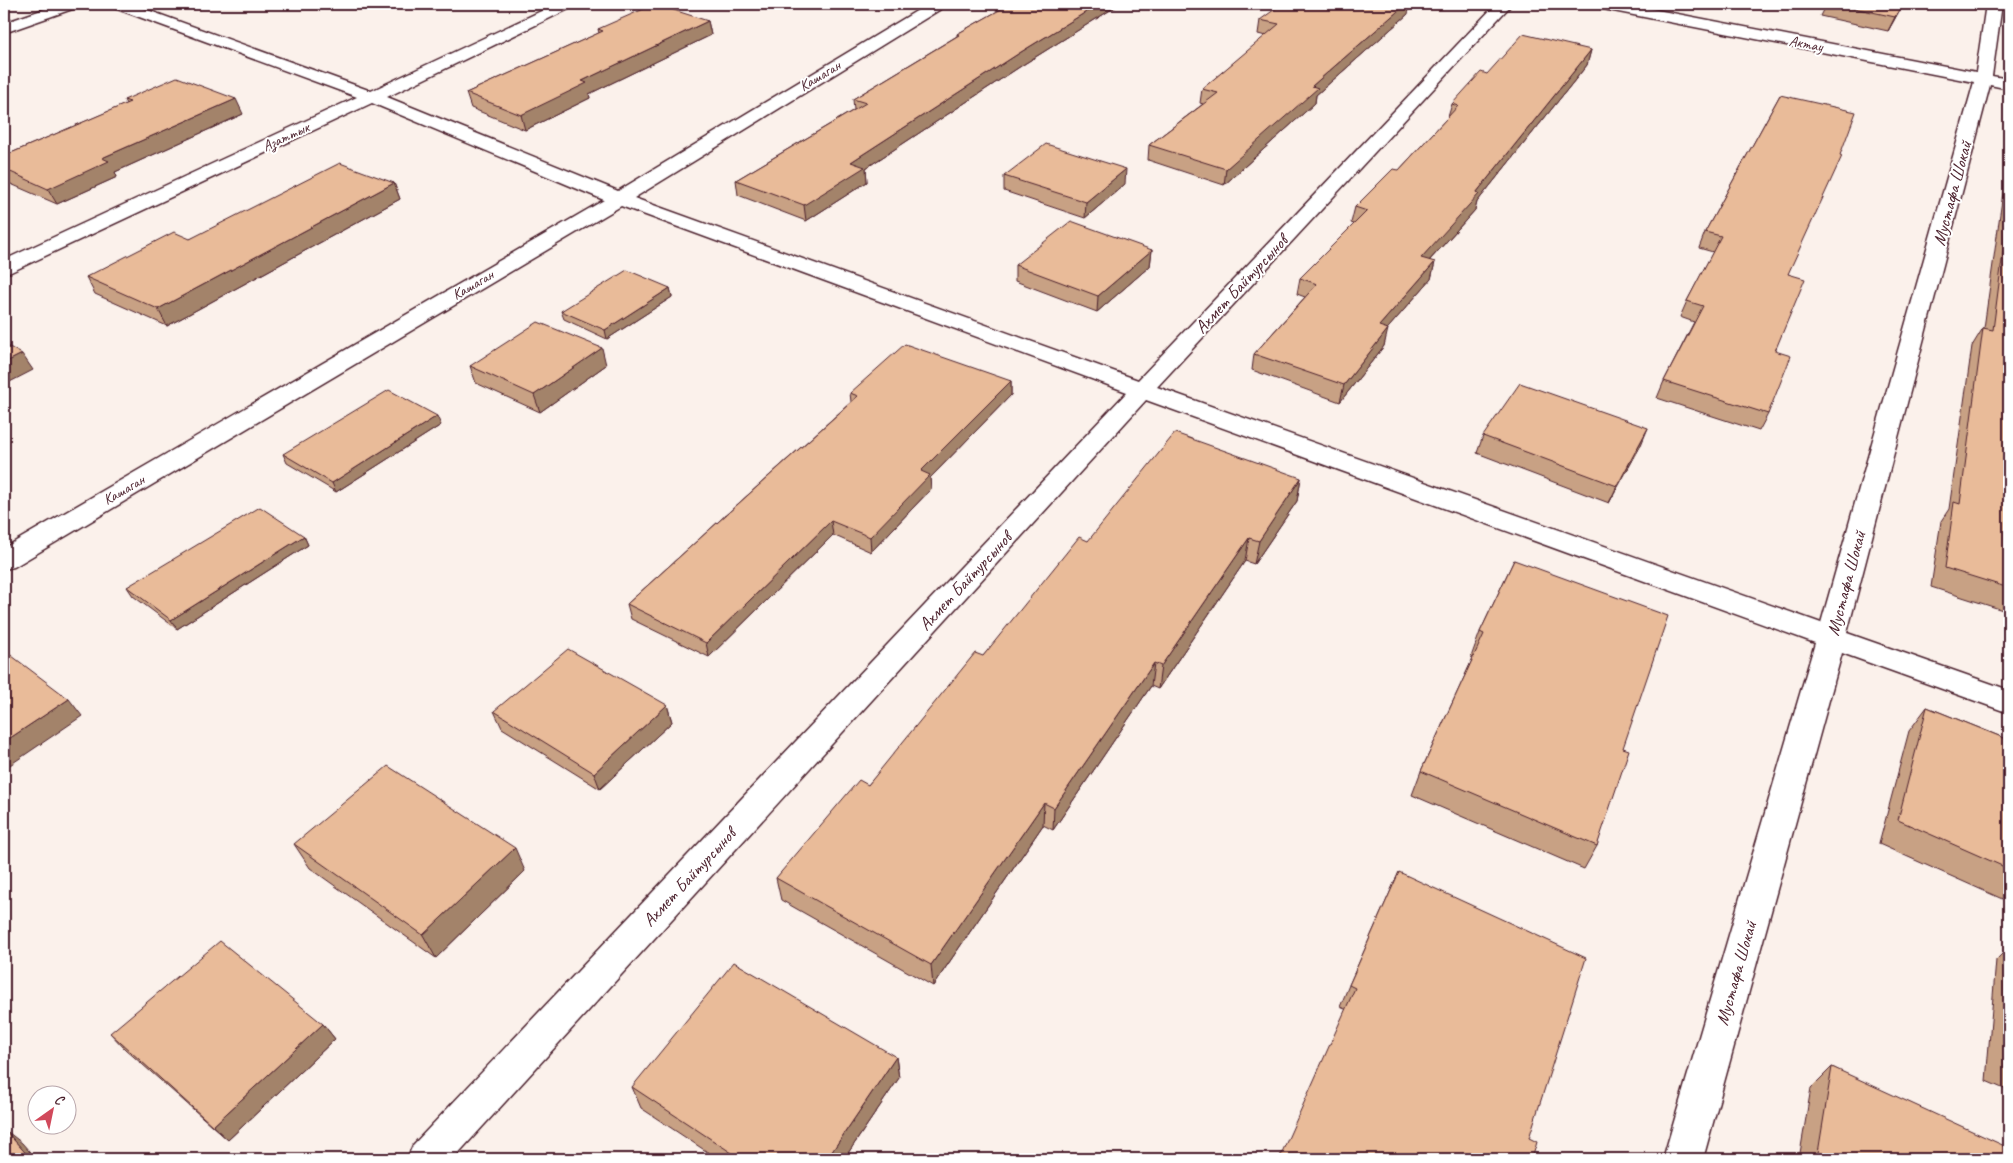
<svg xmlns="http://www.w3.org/2000/svg" width="2013" height="1163" font-family="Caveat,sans-serif">
<rect width="100%" height="100%" fill="#fbf1eb"/>
<filter id="ink" filterUnits="userSpaceOnUse"><feTurbulence type="fractalNoise" baseFrequency=".02" numOctaves="2"/><feDisplacementMap in="SourceGraphic" scale="10" xChannelSelector="R" yChannelSelector="G"/><feConvolveMatrix kernelMatrix="1 2 1 2 8 2 1 2 1" color-interpolation-filters="sRGB"/></filter>
<g filter="url(#ink)">
<g fill="none" stroke-linecap="round" stroke-linejoin="round">
<g stroke="#4a1f2b" stroke-width="3">
<g id="minor">
<path d="M59 4H81L78 7 4 33V23Z"/>
<path d="M109 4H131L371 91 556 4H576L573 7 387 97 618 191 928 4H947L944 7 634 198 1138 380 1496 4H1512L1157 387 1821 623 1974 82 1603 9 1598 7 1595 4H1626L1976 72 1986 4H2002L1992 76 2009 79V89L1990 85 1847 633 2009 690V713L1842 653 1703 1159H1663L1815 643 1146 400 453 1159H407L413 1145 1127 392 621 206 14 567 4 569V548L604 200 372 103 11 272 4 274V260L357 97 112 7Z"/>
</g>
</g>
<use href="#minor" fill="#fff" fill-rule="evenodd"/>
</g>
<g fill="#c8a184" stroke="#4a1f2b">
<path d="M1005 4H1120L1021 66 866 168 867 182 806 221 738 195 736 180 854 110 853 99 957 36V34L1005 7Z"/>
<path d="M1140 4H1169L1162 9Z"/>
<path d="M1826 4H1903L1888 31 1820 16Z"/>
<path d="M1408 14 1316 95 1315 103 1224 185 1148 160 1149 145 1203 104 1200 103 1202 89 1266 36 1258 34 1260 20Z"/>
<path d="M708 21 711 35 589 94 590 98 525 130 471 108 466 93 599 33 598 29Z"/>
<path d="M1591 50 1587 65 1477 202 1475 210 1429 261 1435 262 1431 279 1387 329 1384 346 1340 402 1252 370 1254 354 1305 297 1297 294 1300 278 1354 224 1351 223 1355 207 1399 170 1448 117 1452 104 1487 74Z"/>
<path d="M1780 95 1788 274 1775 351 1768 414 1759 431 1657 398 1664 381 1694 322 1680 317 1687 301 1713 252 1699 248 1705 232Z"/>
<path d="M124 100 243 114 115 172 117 177 57 204 4 181V156L126 104Z"/>
<path d="M2009 161V612L1931 587 1941 521 1949 509 1972 346 1983 328H1984L2007 164Z"/>
<path d="M1004 176 1125 184 1085 218 1004 191Z"/>
<path d="M394 183 400 199 167 326 95 294 86 277 190 239Z"/>
<path d="M1152 250 1150 266 1097 312 1015 281V265Z"/>
<path d="M670 288 672 297 607 339 564 319 561 311Z"/>
<path d="M606 365 540 412 476 383 470 366Z"/>
<path d="M1011 381V395L930 478 931 489 871 552 833 535 709 657 631 619 627 604 851 402 850 393Z"/>
<path d="M441 425 336 492 287 463 283 454Z"/>
<path d="M1483 436 1641 445 1609 503 1477 453Z"/>
<path d="M1301 478 1297 501 1254 564 1245 561 1158 689 1151 686 1053 830 1043 825 933 986 781 900 776 878 868 785 983 656 1088 541Z"/>
<path d="M304 536 308 545 177 629 133 596 127 587Z"/>
<path d="M1514 560 1623 748 1597 846 1584 869 1412 795 1421 771 1473 658 1471 657 1480 632Z"/>
<path d="M667 705 672 722 600 789 502 728 494 711Z"/>
<path d="M1927 707 2009 740V902L1879 844 1909 731Z"/>
<path d="M294 844 525 871 436 958 310 868Z"/>
<path d="M1399 872 1529 1138 1532 1159 1345 1009 1340 1007 1349 985Z"/>
<path d="M2009 947V1091L1986 1081 1996 960Z"/>
<path d="M323 1024 335 1039 228 1140 125 1049 110 1033Z"/>
<path d="M896 1057 899 1078 844 1159H718L641 1108 632 1087Z"/>
<path d="M1832 1067 2009 1159H1799L1811 1088Z"/>
</g>
<g fill="#a3836b" stroke="#4a1f2b">
<path d="M1099 4H1120L1021 66 866 168 867 182 806 221 804 205 851 162 1021 52Z"/>
<path d="M1162 4H1169L1162 9Z"/>
<path d="M1406 4H1410L1408 14 1316 95 1315 103 1224 185 1226 169 1312 86Z"/>
<path d="M1902 4H1903L1888 31 1895 17Z"/>
<path d="M708 21 711 35 589 94 590 98 525 130 521 115 582 81Z"/>
<path d="M1591 50 1587 65 1477 202 1475 210 1417 274 1421 258 1476 193Z"/>
<path d="M236 99 243 114 115 172 117 177 57 204 48 189 102 158Z"/>
<path d="M1126 169 1125 184 1085 218 1086 202Z"/>
<path d="M394 183 400 199 167 326 158 309Z"/>
<path d="M1152 250 1150 266 1097 312 1098 296Z"/>
<path d="M1435 262 1431 279 1375 343 1379 326Z"/>
<path d="M670 288 672 297 607 339 605 330Z"/>
<path d="M1388 329 1384 346 1340 402 1344 385Z"/>
<path d="M602 348 606 365 540 412 534 395Z"/>
<path d="M22 354 33 370 4 385V363Z"/>
<path d="M1011 381V395L930 478 931 489 871 552 870 537 921 471Z"/>
<path d="M437 416 441 425 336 492 332 483Z"/>
<path d="M1648 428 1641 445 1609 503 1617 486Z"/>
<path d="M1301 478 1297 501 1254 564 1259 541Z"/>
<path d="M831 521 833 535 709 657 706 643Z"/>
<path d="M304 536 308 545 177 629 171 620Z"/>
<path d="M1249 538 1245 561 1158 689 1161 666Z"/>
<path d="M1154 663 1151 686 1053 830 1054 808Z"/>
<path d="M69 699 82 716 4 769V742Z"/>
<path d="M667 705 672 722 600 789 594 773Z"/>
<path d="M1044 803 1043 825 933 986 931 965Z"/>
<path d="M515 848 525 871 436 958 423 935Z"/>
<path d="M323 1024 335 1039 228 1140 213 1126Z"/>
<path d="M896 1057 899 1078 844 1159H827Z"/>
<path d="M4 1129 22 1143 36 1159H31Z"/>
</g>
<g fill="#e9bb99" stroke="#4a1f2b">
<path d="M655 4 708 21 582 81 587 83 521 115 466 93 603 31 598 29Z"/>
<path d="M1009 4H1099L1021 52 851 162 865 167 804 205 736 180 866 103 853 99 959 35 957 34 1010 4Z"/>
<path d="M1282 4H1406L1312 86 1318 88 1226 169 1149 145 1218 93 1202 89 1279 24 1260 20Z"/>
<path d="M1835 4H1902L1895 17Z"/>
<path d="M1523 34 1591 50 1476 193 1479 194 1421 258 1435 262 1379 326 1388 329 1344 385 1254 354 1317 284 1300 278 1367 211 1355 207 1393 169 1399 170 1458 106 1452 104 1481 72 1487 74Z"/>
<path d="M177 77 236 99 102 158 109 161 48 189 4 169V156L130 102 124 100Z"/>
<path d="M1780 95 1856 112 1840 155 1842 156 1788 274 1805 279 1775 351 1791 356 1768 414 1664 381 1703 306 1687 301 1721 236 1705 232Z"/>
<path d="M1046 144 1126 169 1086 202 1004 176Z"/>
<path d="M340 163 394 183 158 309 86 277 174 232 190 239Z"/>
<path d="M2009 206V588L1945 568 1954 502 1960 504 1983 328 1993 330Z"/>
<path d="M1071 221 1152 250 1098 296 1015 265Z"/>
<path d="M627 270 670 288 605 330 561 311Z"/>
<path d="M538 322 602 348 534 395 470 366Z"/>
<path d="M4 344 22 354 4 363Z"/>
<path d="M905 344 1011 381 921 471 930 475 870 537 831 521 706 643 627 604 858 396 850 393Z"/>
<path d="M1520 383 1648 428 1617 486 1483 436Z"/>
<path d="M389 390 437 416 332 483 283 454Z"/>
<path d="M1175 433 1301 478 1259 541 1249 538 1161 666 1154 663 1054 808 1044 803 931 965 776 878 859 780 868 785 975 653 983 656 1079 537 1088 541Z"/>
<path d="M260 507 304 536 171 620 127 587Z"/>
<path d="M1514 560 1668 616 1623 748 1629 750 1597 846 1421 771 1484 634 1480 632Z"/>
<path d="M568 649 667 705 594 773 494 711Z"/>
<path d="M4 650 69 699 4 742Z"/>
<path d="M1927 707 2009 740V869L1898 820Z"/>
<path d="M388 766 515 848 423 935 294 844Z"/>
<path d="M1399 872 1586 958 1529 1138 1537 1142 1532 1159H1279L1355 988 1349 985Z"/>
<path d="M220 941 323 1024 213 1126 110 1033Z"/>
<path d="M734 962 896 1057 827 1159H741L632 1087Z"/>
<path d="M1832 1067 2009 1148V1159H1817Z"/>
<path d="M4 1129 31 1159H4Z"/>
</g>
</g>
<g text-anchor="middle" dominant-baseline="central" stroke-width="4" stroke-linejoin="round" paint-order="stroke">
<g font-size="15" fill="#4a1f2b" stroke="#fff">
<text transform="translate(1806 44) rotate(11)">Актау</text>
<text transform="translate(820 76) rotate(-31)">Кашаган</text>
<text transform="translate(286 137) rotate(-25)">Азаттык</text>
<text transform="translate(473 285) rotate(-30)">Кашаган</text>
<text transform="translate(124 490) rotate(-30)">Кашаган</text>
</g>
<g font-size="18" fill="#4a1f2b" stroke="#fff">
<text transform="translate(1952 193) rotate(-75)">Мустафа Шокай</text>
<text transform="translate(1241 284) rotate(-47)">Ахмет Байтурсынов</text>
<text transform="translate(965 581) rotate(-47)">Ахмет Байтурсынов</text>
<text transform="translate(1846 583) rotate(-75)">Мустафа Шокай</text>
<text transform="translate(689 877) rotate(-47)">Ахмет Байтурсынов</text>
<text transform="translate(1736 973) rotate(-74)">Мустафа Шокай</text>
</g>
</g>
<rect width="2013" height="1163" fill="none" stroke="#fff" stroke-width="20"/>
<rect x="10" y="10" width="1993" height="1143" fill="none" stroke="#4a1f2b" stroke-width="2" filter="url(#ink)"/>
<g transform="translate(52 1110) rotate(33)"><circle r="24" fill="#ffffff" stroke="#b7a5aa"/>
<path d="M0-4L9 19L0 12L-9 19Z" fill="#d1495b"/>
<text y="-8" font-size="14" font-weight="bold" text-anchor="middle" fill="#4a1f2b">С</text>
</g>
</svg>
